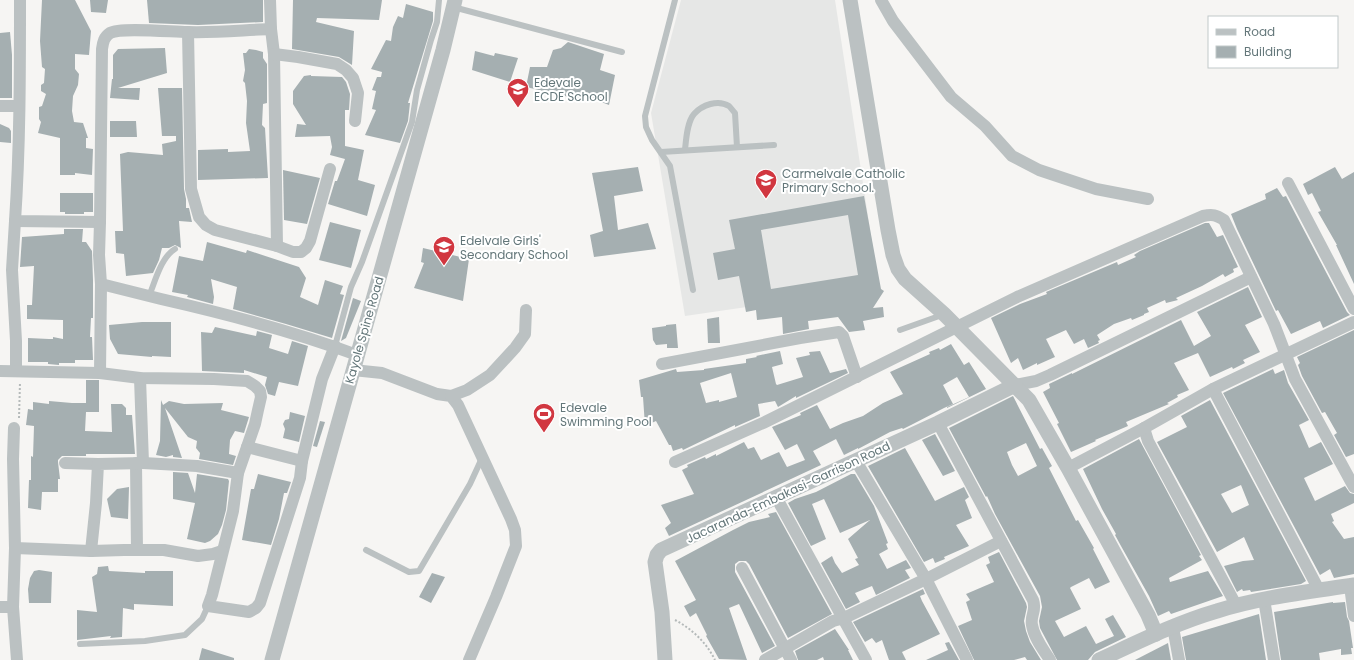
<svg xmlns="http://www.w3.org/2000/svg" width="1354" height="660" font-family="Poppins,sans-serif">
<rect width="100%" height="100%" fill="#f6f5f3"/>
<path fill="#e6e7e6" d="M681 0H835L879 288 685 316 651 113Z"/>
<g fill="#a5afb1" fill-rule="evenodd">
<path d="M42 0H75L91 31 89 55 75 54V69L79 74 78 85 73 96 72 111 74 122 83 123 88 138H86V148L93 149 92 175 75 173V175H60V138L38 133 41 122 39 119V107L42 106 46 94 41 91V85L44 83 45 69 42 67 40 41Z"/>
<path d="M90 0H108L106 13 91 12Z"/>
<path d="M147 0H263V22L198 25 149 23Z"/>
<path d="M293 0H382L379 20 317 18 316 22 354 31 352 65 339 57 292 49Z"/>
<path d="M406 4 433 12V21L408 103H410L408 121 400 143 365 135 376 110 372 109 376 91 372 90 377 77H381L382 72 371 69 386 40 391 41 393 27 398 16 403 18Z"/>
<path d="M10 32 12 55V98H0V33Z"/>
<path d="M568 42 604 54 600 70 615 75 609 105 586 96 582 100 526 87 530 67H547L553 50 561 48Z"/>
<path d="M165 48 167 73 118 88H140L139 100 110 98 112 79H113V55L118 49Z"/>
<path d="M249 49 256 50 263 52V58L267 64V103L263 104 262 125 265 128 268 178 198 180V150L228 149V152L250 151 246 123 247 101 245 83 243 81 245 70 243 53H246Z"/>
<path d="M475 51 494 56 495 53 518 58 510 82 472 70Z"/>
<path d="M311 75V76L342 77 346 82 350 94 349 110H345V146L364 150 358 180 375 185 367 216 328 204 335 181H337L345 159 330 155 332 147 330 136 295 137 297 124 306 125 293 104V91L304 76Z"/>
<path d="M158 88H182L184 189 186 199V208H189L192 222 179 221 181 248 175 245 169 248H162L159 260 153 273 126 276 124 254 116 253 115 231H123L120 154 128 152 163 155 162 144 176 141V136H162Z"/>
<path d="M110 121H136L137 137H110Z"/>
<path d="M0 124 9 128 11 131V143L0 142Z"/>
<path d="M638 167 643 191 614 196 618 230 648 223 656 249 594 257 590 235 603 231 592 173Z"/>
<path d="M1335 167 1342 179 1354 172V284L1336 245H1337L1318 212 1321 211 1312 193 1308 195 1303 184Z"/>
<path d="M283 170 320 178 307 224 284 220Z"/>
<path d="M1277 188 1283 197 1286 196 1347 312 1350 315 1323 328 1320 321 1291 334 1278 310 1276 311 1237 229 1231 214 1266 199 1265 194Z"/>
<path d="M60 193H93V212H84V214H65V212H60Z"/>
<path d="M864 196 881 289 884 291 873 308 883 307 884 317 863 321 865 330 849 332 838 317 808 321 809 329 783 334 782 317 757 320 756 310 746 312 739 276 718 280 713 253 735 249 729 220ZM848 215 858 275 771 289 761 230Z"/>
<path d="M330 222 361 230 351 268 319 260Z"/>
<path d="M1205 223H1209L1217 237 1223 235 1238 267 1233 269 1234 272 1225 277 1223 274 1202 286 1176 298 1178 300 1166 303 1165 300 1147 308 1149 312 1144 314V315L1132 320 1131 318 1114 324 1097 335 1100 340 1098 341 1099 343 1088 348 1084 339 1074 344 1066 330 1046 339 1055 357 1037 365V363L1023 370 1018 358 1011 363 991 318 1020 304 1047 294 1046 292 1117 262 1118 265 1136 257 1134 255 1140 251Z"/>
<path d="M64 229H83L82 242H86L92 251 93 280V318H91L90 337H92L93 360H75V363H59V365L48 364V362H28V338L49 339H53V337L63 339V320L27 319V305H32L34 266 20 267 22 237 64 234Z"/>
<path d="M207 242 246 253 247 250 299 267 306 278 300 297 318 305 325 280 343 286 340 294 344 295 332 338 286 324 233 309 237 287 211 279 214 297 213 304 187 297 188 295 172 292 179 256 203 261Z"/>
<path d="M423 248 469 259 463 301 414 288 424 263 421 262Z"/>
<path d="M1248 287 1262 317 1245 325 1260 352 1243 360 1245 363 1233 369 1232 367 1210 377 1198 353 1174 363 1189 390 1177 395 1178 397 1167 403 1169 404 1126 422 1128 426 1095 440 1096 441 1071 452 1057 424 1059 423 1043 392 1050 388 1049 384 1072 373V374L1181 320 1194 346 1211 336 1197 312Z"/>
<path d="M353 298 361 301 346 338 341 341Z"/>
<path d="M719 317 720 343H708L707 319Z"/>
<path d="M142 322H171V357L152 356V357L118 354 110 339 109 325Z"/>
<path d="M676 324 678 348H667V344L656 345 653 340 652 328 666 326V325Z"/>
<path d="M215 327 256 336 257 331 272 335 269 348 288 354 292 341 308 346 298 386 279 382 275 396 268 394 265 385 267 377 244 370V373L202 371 201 332 212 333Z"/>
<path d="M1354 330V454L1346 457 1334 435 1337 433 1325 412 1322 413 1302 376 1298 365 1300 363 1297 357Z"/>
<path d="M951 344 964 365 969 362 986 389 947 408V407L969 397 957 377 943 385 953 404 944 408 913 424 903 429 902 428 890 432 858 449V448L844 455 836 439 813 451 821 465 669 536 665 528 671 523 661 505 694 494 682 470 688 467 687 465 705 457 706 459 716 454V456L744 442 748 449 754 447 761 460 779 452 787 467 805 460 797 444 785 450 772 427 801 415 800 413 817 405 830 429 843 423 863 416 883 403 903 394 890 372 930 354 929 352 939 348 940 350Z"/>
<path d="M780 351 783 364 772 367 776 384 777 385 803 377 796 358 810 355 809 352 820 351 830 373 846 369 848 373 796 398V396L778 407 775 401 758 404 760 416 735 427V425L683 450 682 448 673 451 671 445H669L656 421 645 426 643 397H641L639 380 676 369 677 372 704 370V369L746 363V359L757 357 756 356ZM731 373 737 397 719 402V400L706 403 700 383Z"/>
<path d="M1273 369 1275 374 1284 370 1288 383 1309 420 1299 425 1309 448 1321 442 1333 464 1304 478 1315 501 1345 486 1350 493 1354 494V503L1331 514 1334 521 1332 522 1344 539 1354 537V574L1334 578 1330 569 1320 575 1223 393Z"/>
<path d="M86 380H99V412H86L85 431 112 432 111 404H122L126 408V415H132L135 454H86V456H62L58 460V462L60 479H58V492H42L41 510 28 508 29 480H31V456L33 457 34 426 26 425 28 409 33 410V402L49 404V401L72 403H86Z"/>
<path d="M1013 396 1040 449 1042 448 1052 466 1049 468 1076 521 1078 520 1094 548 1093 549 1110 582 1095 589 1089 578 1071 587 1070 588 1081 609 1055 621 1064 637 1086 626 1096 644 1114 636 1105 619 1113 615 1126 637 1095 652 1088 660H1057L1040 628 1039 621 1042 607 1040 596 995 514 987 496 986 497 949 428ZM1026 443 1037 466 1018 476 1012 465 1007 452Z"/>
<path d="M161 400 163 405 169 401 184 404 223 403 221 410 249 417 244 433 235 431 230 440 229 454 236 456 233 465 199 459 200 453 196 448 197 441 188 437 165 408 182 458 173 457V455L166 457 156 455 160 441Z"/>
<path d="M1210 400 1306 581 1301 584 1251 592 1250 590 1243 591 1242 589 1237 592 1224 566 1243 561 1254 560 1244 537 1217 552 1157 442 1187 427 1181 416ZM1241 485 1249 505 1232 513 1221 494Z"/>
<path d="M290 412 305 416 299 442 283 438 285 429 283 424 285 420 289 419Z"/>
<path d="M320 421 325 422 317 447 313 446Z"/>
<path d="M935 434 955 471 943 476 922 440Z"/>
<path d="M1139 439 1201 555 1199 556 1202 560 1169 578 1170 582 1208 571 1223 596 1171 614 1169 611 1158 616 1149 596 1121 546 1115 535 1116 534 1102 509 1083 469Z"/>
<path d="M905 448 935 501 964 487 969 497 965 500 972 518 956 525 969 546 944 557 945 559 935 563 933 558 924 562 868 466Z"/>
<path d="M173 472 188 473 195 493 197 474 228 479 229 481 226 510 222 525 218 534 210 541 205 543 187 539 195 503 173 499Z"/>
<path d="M258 474 291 482 287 493H284L279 519 271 545 242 540 251 489H254Z"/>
<path d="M851 474H855L874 506 888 543 886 544 888 549 879 554 887 569 906 560 911 568 905 570 910 578 876 595 872 586 855 593 860 602 846 609 821 563 832 556 835 563 842 573 859 565 855 559 858 558 848 539 870 520 840 533 824 499 812 504 826 539 811 546 788 503 795 499 816 492Z"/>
<path d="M129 487 128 519 111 517 107 499 117 489Z"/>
<path d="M776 512 832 614 788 638 749 564 746 561H739L735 564V572L775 646 762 653 739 604 729 608 747 660 719 659 706 636 707 635 696 613 690 617 684 606 696 600 675 561 733 530 749 522 770 517 768 514Z"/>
<path d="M999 552 1026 603 1027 607 1024 621 1026 631 1030 642 1041 660H1027L1025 657 1014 660H974L958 626 972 620 966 602 970 600 966 594 994 582 986 565 990 563 988 557Z"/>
<path d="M108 566 109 571 145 573V571H173V606L134 604V610L123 608 122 637 110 638 111 636 77 640V610L97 612 92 577 97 574 98 567Z"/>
<path d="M39 570 52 572 51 603H29L28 589 30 578 34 571Z"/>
<path d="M432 573 445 577 431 603 419 597Z"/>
<path d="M923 589 925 594 920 596 922 601 940 634 902 652 906 660H889L882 640 876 643 872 638 865 642 853 622Z"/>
<path d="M1333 602V603L1345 602 1347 617 1349 621 1353 648H1351L1352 654 1341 655V649L1319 653 1320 660H1281L1274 612Z"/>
<path d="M1259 614 1266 660H1186L1182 637Z"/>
<path d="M835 629 849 650H848L853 660H824L823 657 817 660H798L795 651Z"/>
<path d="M949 642 959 660H926L948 650 945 643Z"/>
<path d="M1168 643 1171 660H1135Z"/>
<path d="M202 648 234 658V660H199Z"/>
</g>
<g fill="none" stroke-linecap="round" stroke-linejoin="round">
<g stroke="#b5baba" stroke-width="2" stroke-dasharray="2 2" stroke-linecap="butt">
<path d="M19 418 20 382"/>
<path d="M675 620C692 629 706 642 715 660"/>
</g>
<g stroke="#bbc1c2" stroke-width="6">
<path d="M675 0 645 116 646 127 652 140 670 166 693 290"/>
<path d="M453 7 622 52"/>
<path d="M685 150C686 140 687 122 694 114 702 105 718 99 729 106 731 108 733 111 735 113L737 147"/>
<path d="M661 152 774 145"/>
<path d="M149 296C155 282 161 257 175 249"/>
<path d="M900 330 942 315"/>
<path d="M335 346 351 287 362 262 412 122 417 90 431 40 437 22 439 0"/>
<path d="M366 550 409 572 419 571 470 484 482 458"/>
<path d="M80 644 145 641 185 635 202 619 208 606"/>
</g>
<g stroke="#bbc1c2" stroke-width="12">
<path d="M20 0C20 74 20 147 15 221L100 222 102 49C103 42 104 37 110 33 120 27 173 32 187 32 215 33 243 30 271 29"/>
<path d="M270 0 271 29 274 54 277 246"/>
<path d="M881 0 893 21 951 97 985 126 1012 156 1039 170 1096 189 1148 199"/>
<path d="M188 32 191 189 199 217 206 225 215 230 277 246 293 252H301L306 248 310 241 330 169"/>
<path d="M274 54 298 57 337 64 346 70 353 78 358 93 355 121"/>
<path d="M0 106H19"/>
<path d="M1288 183 1354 309"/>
<path d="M15 221 12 270 16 341V371"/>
<path d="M100 222 99 255 101 284 100 373"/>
<path d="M101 284C121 289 141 294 161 299 227 314 293 331 357 355"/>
<path d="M662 364 800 338 839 332 843 336 857 377"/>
<path d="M353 370 382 373 437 394 451 396 458 405 511 519 515 530 516 546 496 597 469 660"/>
<path d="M0 371 100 373 140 378 214 379 247 381 255 386 260 391 261 397 258 410 255 424 238 473 233 511 212 595 208 606 249 612 256 608 260 603 300 478 302 461 322 379 335 346"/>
<path d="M1015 385 1036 381 1050 375 1251 277"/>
<path d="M1213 389 1319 590"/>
<path d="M451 396 467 390 490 375 515 348 525 334 526 310"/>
<path d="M938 423 1033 600C1037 611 1030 615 1032 625 1034 638 1043 649 1050 660"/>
<path d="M1144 428 1148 441 1236 605"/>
<path d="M247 447 302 461"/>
<path d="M856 461 926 579 967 660"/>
<path d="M675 462 763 423 1017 297 1203 216C1213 214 1216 215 1224 220L1274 324 1295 379 1354 487"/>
<path d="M65 463 98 464"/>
<path d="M136 463 137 550"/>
<path d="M143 463 197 466 238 473"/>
<path d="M1068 468 1144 428 1213 389 1354 322"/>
<path d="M776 497 866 660"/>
<path d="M15 548 91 551 124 550H164L198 556 213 554 222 551"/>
<path d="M91 551 96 503 98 464 143 463 140 378"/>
<path d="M742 568 791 660"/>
<path d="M1350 586 1354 616"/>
<path d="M1264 599 1274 660"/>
<path d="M0 607H13L17 660"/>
<path d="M13 607 15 548 13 459 14 428"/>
<path d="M1173 627 1179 660"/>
<path d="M765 660 833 621 844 618 926 579 1001 541"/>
</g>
<g stroke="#bbc1c2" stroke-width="15">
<path d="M850 0 888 230 893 255 898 269 905 279 944 314 1029 400 1068 468 1148 615 1156 634"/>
<path d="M272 660 443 50 455 0"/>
<path d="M665 660 662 612 655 562 657 555 661 550 938 423 1015 385"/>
<path d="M1099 660C1138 642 1176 623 1217 611 1261 597 1308 592 1354 585"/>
</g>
</g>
<defs>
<g id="school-pin" transform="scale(1.15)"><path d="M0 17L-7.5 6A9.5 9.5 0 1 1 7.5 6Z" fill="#d13740" stroke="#fff"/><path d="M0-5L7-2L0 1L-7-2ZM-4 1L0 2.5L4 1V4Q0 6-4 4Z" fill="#fff"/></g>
<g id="stadium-pin" transform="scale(1.15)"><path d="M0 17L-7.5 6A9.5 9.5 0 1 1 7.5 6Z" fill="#d13740" stroke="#fff"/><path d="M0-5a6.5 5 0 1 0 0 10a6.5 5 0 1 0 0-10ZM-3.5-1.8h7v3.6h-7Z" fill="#fff"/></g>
</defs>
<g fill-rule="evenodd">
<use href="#school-pin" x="518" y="89"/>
<use href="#school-pin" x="766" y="180"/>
<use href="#school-pin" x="444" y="247"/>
<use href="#stadium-pin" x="544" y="414"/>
</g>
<g text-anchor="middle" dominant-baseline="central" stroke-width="4" stroke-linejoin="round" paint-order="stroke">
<g font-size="12" fill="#64777a" stroke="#fff" text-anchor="start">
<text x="534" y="82">Edevale<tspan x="534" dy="14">ECDE School</tspan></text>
<text x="782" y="173">Carmelvale Catholic<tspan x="782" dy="14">Primary School.</tspan></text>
<text x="460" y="240">Edelvale Girls'<tspan x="460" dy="14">Secondary School</tspan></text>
<text x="560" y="407">Edevale<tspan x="560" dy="14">Swimming Pool</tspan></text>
</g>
<g font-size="12" fill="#64777a" stroke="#fff">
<text transform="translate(364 330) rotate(-74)">Kayole Spine Road</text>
<text transform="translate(788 492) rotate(-25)">Jacaranda-Embakasi-Garrison Road</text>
</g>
</g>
<rect x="1208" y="16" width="130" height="52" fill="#ffffff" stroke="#c1c9ca"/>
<rect x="1216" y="29" width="20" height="6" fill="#bbc1c2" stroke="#c1c9ca"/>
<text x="1244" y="36" font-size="12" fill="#64777a">Road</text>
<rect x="1216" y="46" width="20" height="12" fill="#a5afb1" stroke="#c1c9ca"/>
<text x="1244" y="56" font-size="12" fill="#64777a">Building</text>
</svg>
